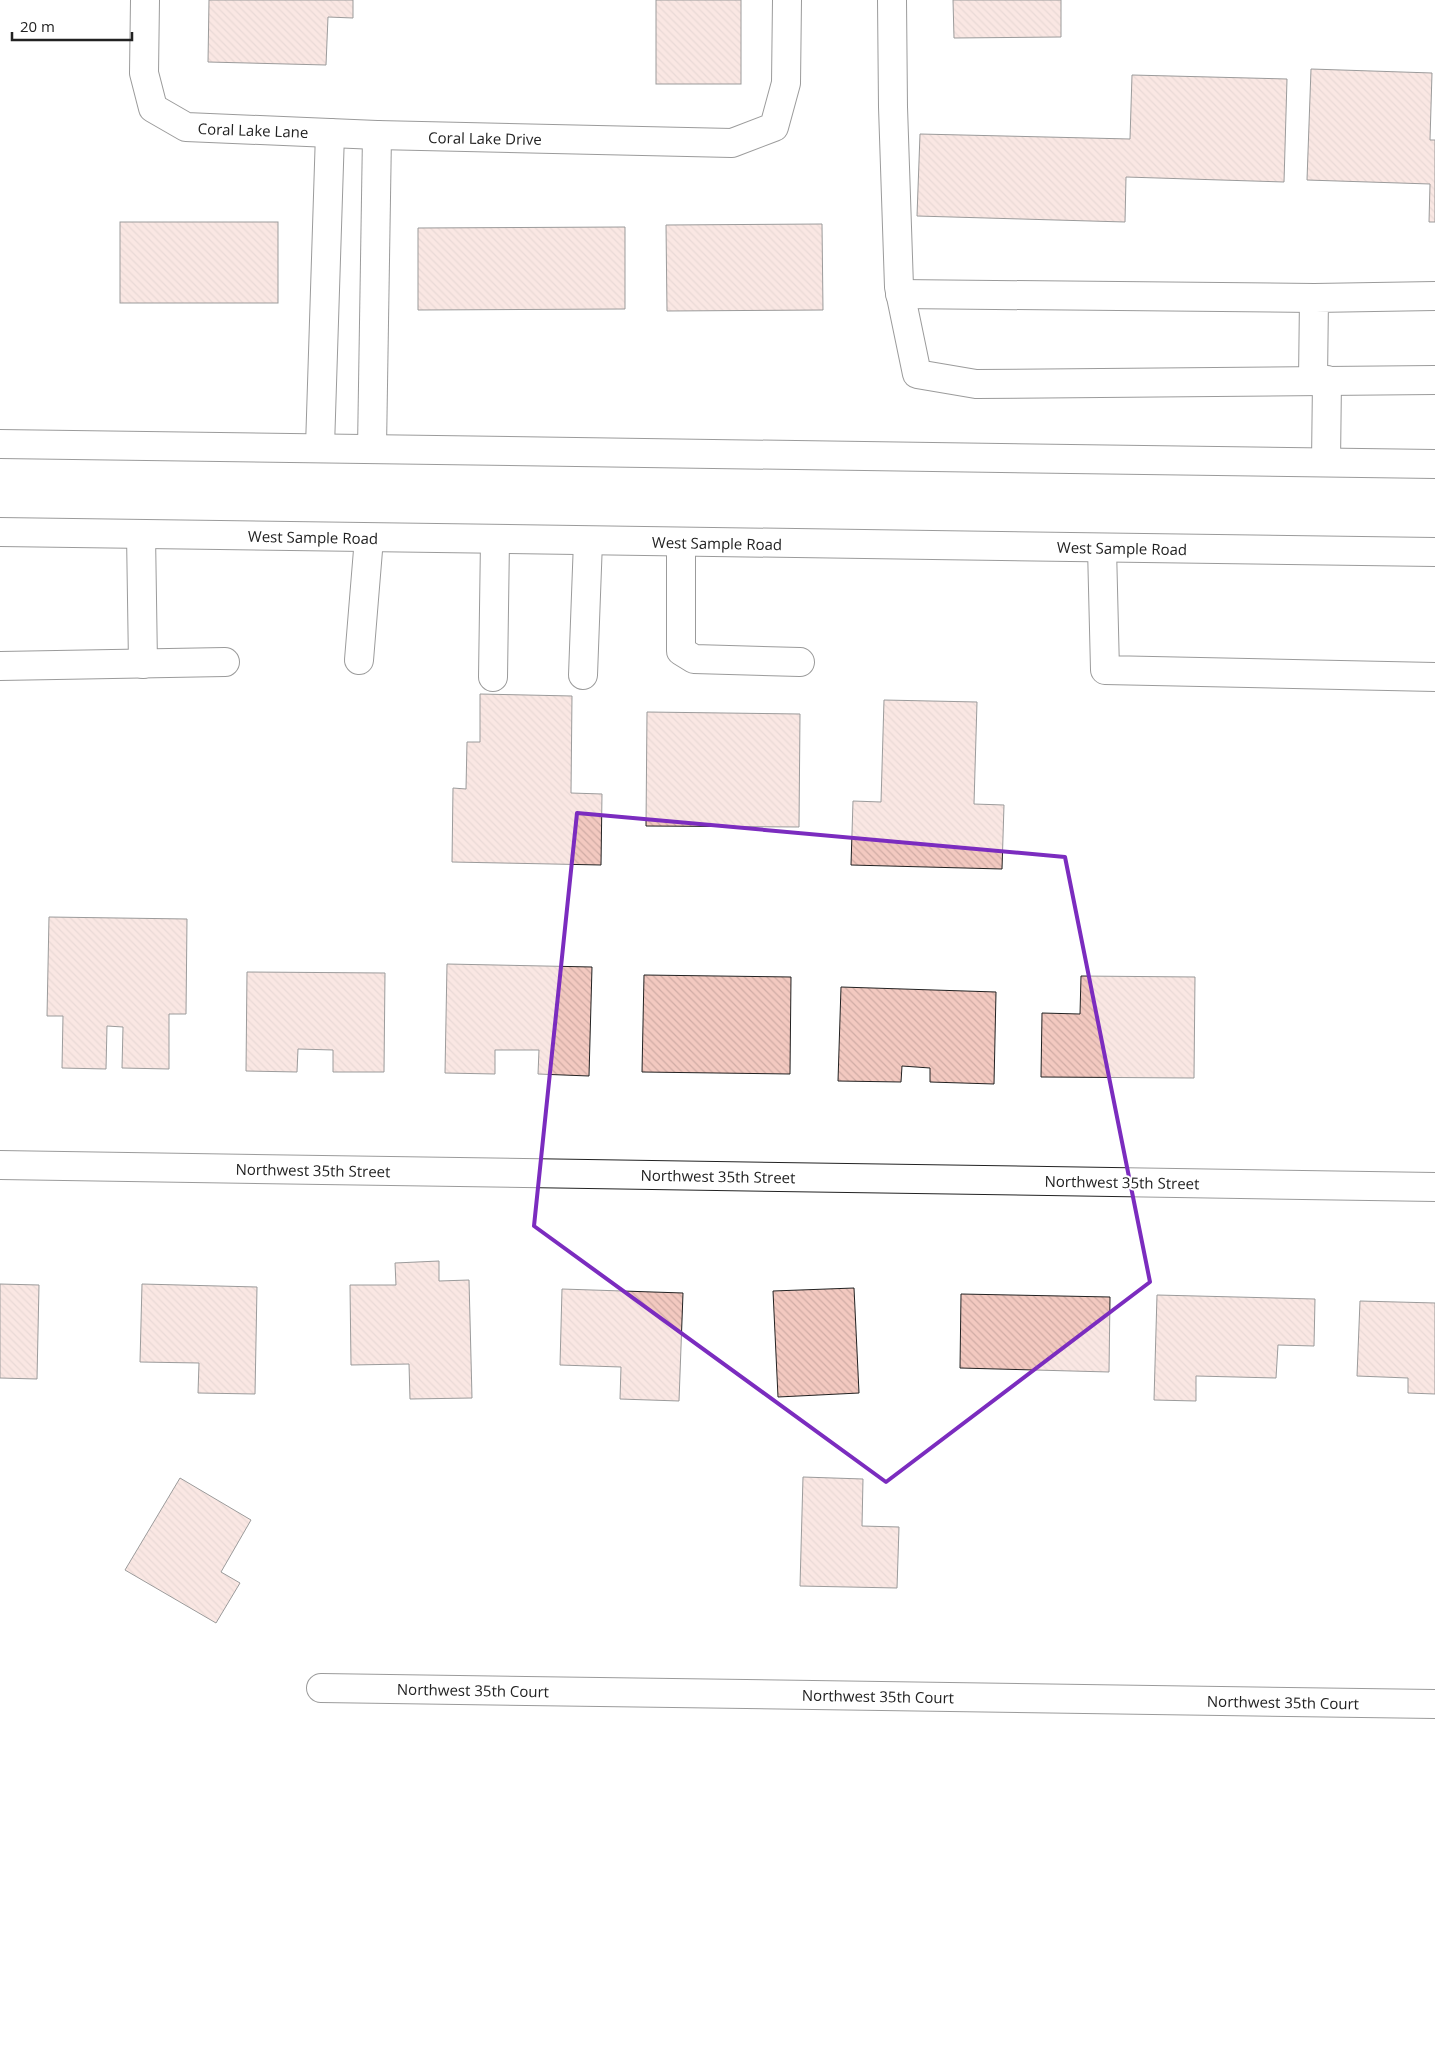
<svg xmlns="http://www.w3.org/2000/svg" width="1435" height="2071" font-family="'Open Sans',sans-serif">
<defs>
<pattern id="building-back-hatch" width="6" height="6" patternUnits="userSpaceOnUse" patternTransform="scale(1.25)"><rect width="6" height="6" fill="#f3c9c0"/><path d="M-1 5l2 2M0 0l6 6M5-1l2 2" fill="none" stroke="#d0aca5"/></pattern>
</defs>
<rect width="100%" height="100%" fill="#fff"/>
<g fill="url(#building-back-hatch)" stroke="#222">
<path d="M209 0H353V18L328 17 326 65 208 62Z"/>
<rect x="656" y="0" width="85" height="84"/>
<path d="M953 0H1061V37L954 38Z"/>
<path d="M1311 69 1432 73 1430 140H1435V222H1429L1430 184 1307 180Z"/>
<path d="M1132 75 1287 79 1284 182 1126 177 1125 222 917 216 920 134 1130 139Z"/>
<rect x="120" y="222" width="158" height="81"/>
<path d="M822 224 823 310 667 311 666 225Z"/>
<path d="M625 227V309L418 310V228Z"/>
<path d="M480 694 572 696 571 793 602 794 601 865 452 862 453 788 466 789 467 742H480Z"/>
<path d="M884 700 977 702 974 804 1004 805 1002 869 851 865 853 801 881 802Z"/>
<path d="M647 712 800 714 799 827 646 826Z"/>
<path d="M49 917 187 919 186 1014H169V1069L122 1068 123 1027 107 1026 106 1069 62 1068 63 1016H47Z"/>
<path d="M447 964 592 967 589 1076 538 1074 539 1050H495V1074L445 1073Z"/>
<path d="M247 972 385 973 384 1072H333V1050L298 1049 297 1072 246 1071Z"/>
<path d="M644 975 791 977 790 1074 642 1072Z"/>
<path d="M1081 976 1195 977 1194 1078 1041 1077 1042 1013 1080 1014Z"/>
<path d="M841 987 996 992 994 1084 930 1082V1068L902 1066 901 1082 838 1081Z"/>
<path d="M439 1261V1281L469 1280 472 1398 410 1399 409 1364 351 1365 350 1285H396L395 1263Z"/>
<path d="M0 1284 39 1285 37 1379 0 1378Z"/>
<path d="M142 1284 257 1287 255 1394 198 1393 199 1363 140 1362Z"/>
<path d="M854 1288 859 1393 778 1397 773 1291Z"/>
<path d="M562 1289 683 1293 679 1401 620 1399 621 1367 560 1365Z"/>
<path d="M961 1294 1110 1297 1109 1372 960 1368Z"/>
<path d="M1157 1295 1315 1299 1314 1346 1278 1345 1276 1378 1196 1376V1401L1154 1400Z"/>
<path d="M1360 1301 1435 1303V1394L1408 1393V1378L1357 1376Z"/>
<path d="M803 1477 863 1479 862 1526 899 1527 897 1588 800 1586Z"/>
<path d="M180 1478 251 1520 221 1572 240 1583 216 1623 125 1570Z"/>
</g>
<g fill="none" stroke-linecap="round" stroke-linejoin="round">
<g stroke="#222" stroke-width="30">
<g id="minor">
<path d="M145 0 144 73 153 108 186 127 377 135 732 143 774 127 786 83 787 0"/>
<path d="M892 0 893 107 899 287 917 374 976 384 1435 380"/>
<path d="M900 294 1314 298"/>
<path d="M1313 380 1314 298 1435 296"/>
<path d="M320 447 330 133"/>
<path d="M372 448 377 135"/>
<path d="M1326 462 1327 380"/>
<path d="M141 534 143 664"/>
<path d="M681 543V651L694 659 800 662"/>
<path d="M1102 548 1105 670 1435 677"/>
<path d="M359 660 369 538"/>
<path d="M0 666 225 662"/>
<path d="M583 675 588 541"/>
<path d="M493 677 495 540"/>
<path d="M0 1165 1435 1187"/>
<path d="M321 1688 1435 1704"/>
</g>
</g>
<g stroke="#222" stroke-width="30">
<g id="major">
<path d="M0 444 1435 464"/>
<path d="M0 532 1435 552"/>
</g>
</g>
<use href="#minor" stroke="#fff" stroke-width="28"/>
<use href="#major" stroke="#fff" stroke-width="28"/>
</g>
<path d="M0 0H1435V2071H0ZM577 813 1065 857 1150 1282 886 1482 534 1226Z" fill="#fff" fill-opacity=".55" fill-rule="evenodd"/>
<path fill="none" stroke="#7b2cbf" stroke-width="4" stroke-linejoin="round" d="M577 813 1065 857 1150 1282 886 1482 534 1226Z"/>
<g text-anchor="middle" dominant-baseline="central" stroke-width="4" stroke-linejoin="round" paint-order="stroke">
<g font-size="15" fill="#222" stroke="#fff">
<text transform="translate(253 130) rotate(2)">Coral Lake Lane</text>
<text transform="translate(485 138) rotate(1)">Coral Lake Drive</text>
<text transform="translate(313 537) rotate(1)">West Sample Road</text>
<text transform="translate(717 543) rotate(1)">West Sample Road</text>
<text transform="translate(1122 548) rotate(1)">West Sample Road</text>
<text transform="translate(313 1170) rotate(1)">Northwest 35th Street</text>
<text transform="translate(718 1176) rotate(1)">Northwest 35th Street</text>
<text transform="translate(1122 1182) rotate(1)">Northwest 35th Street</text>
<text transform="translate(473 1690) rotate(1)">Northwest 35th Court</text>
<text transform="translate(878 1696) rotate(1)">Northwest 35th Court</text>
<text transform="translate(1283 1702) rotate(1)">Northwest 35th Court</text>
</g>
</g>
<path d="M12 32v8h120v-8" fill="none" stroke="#222222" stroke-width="2.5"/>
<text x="20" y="32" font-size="15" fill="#222222" stroke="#ffffff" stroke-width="4" paint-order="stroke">20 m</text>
</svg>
